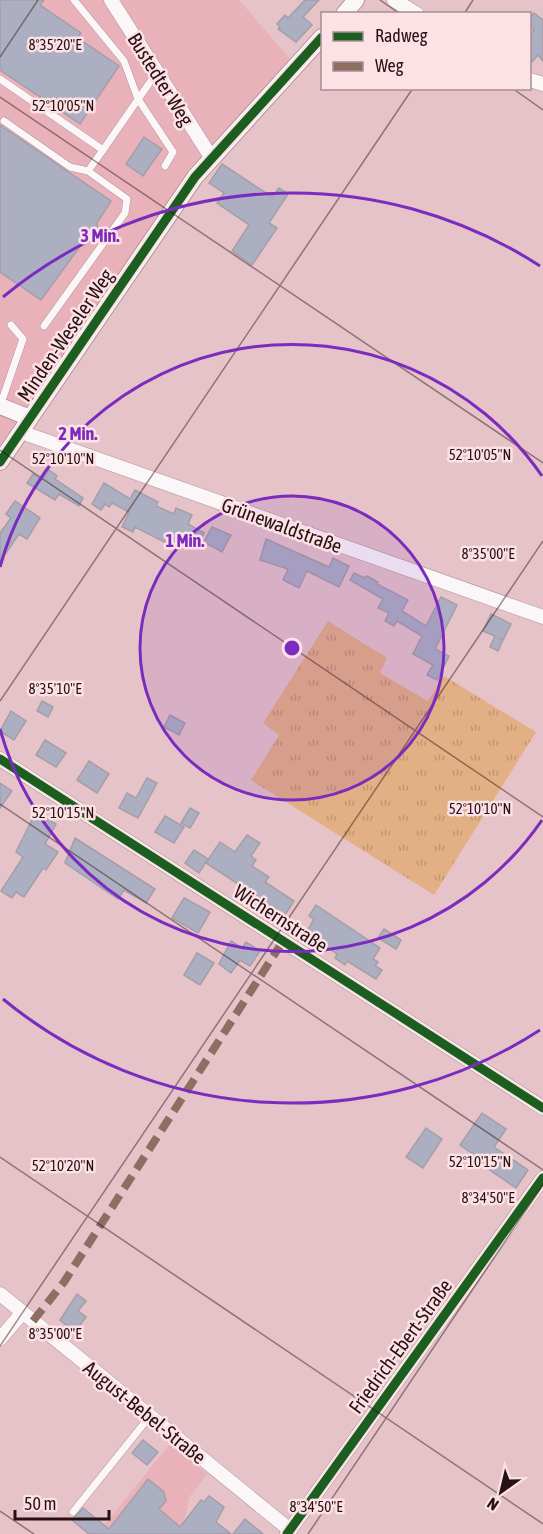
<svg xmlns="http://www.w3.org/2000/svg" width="543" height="1534" font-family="'Asap Condensed',sans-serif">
<defs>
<pattern id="grass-tufts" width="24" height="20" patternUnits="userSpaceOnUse" patternTransform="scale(1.5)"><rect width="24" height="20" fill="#e3af84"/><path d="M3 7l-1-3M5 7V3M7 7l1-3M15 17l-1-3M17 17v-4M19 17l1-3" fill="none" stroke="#c39671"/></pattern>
</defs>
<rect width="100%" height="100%" fill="#e5c3c8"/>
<g fill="#e9b2bb">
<path d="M0 0H239L291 60 189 172 0 445Z"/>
<path d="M170 1444 207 1474 190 1496 182 1528 97 1534Z"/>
</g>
<path fill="url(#grass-tufts)" d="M328 621 387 658 380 673 428 701 444 676 536 732 434 895 251 780 279 735 263 723Z"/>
<g fill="#acafc1" stroke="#a59ea7" stroke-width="1.5">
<path d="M0 0H44L40 5 81 33 78 38 119 66 80 124 0 70Z"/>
<path d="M305 0H319L303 17 312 25 296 42 278 29 280 27 277 24 285 15 288 18Z"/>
<path d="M534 13 543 20V61L538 55 530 64V35L534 30 530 25V18Z"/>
<path d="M0 125 111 201 97 223 98 231 89 234 41 300 0 272Z"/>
<path d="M144 137 162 149 143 176 126 164Z"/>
<path d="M222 164 272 197 279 188 288 194 269 223 277 228 252 265 232 251 249 225 217 203 224 193 209 183Z"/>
<path d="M49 470 57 476 55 479 83 498 79 506 59 494 55 500 27 483 33 474 42 480Z"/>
<path d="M104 483 130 499 135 490 158 502 156 506 174 514 176 508 192 515 188 524 204 533 198 545 181 536 176 548 135 527 133 532 122 527 129 512 112 503 109 507 105 504 101 510 92 504Z"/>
<path d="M15 501 40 518 27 539 19 534 0 562V533L11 518 6 514Z"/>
<path d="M212 527 231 535 222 552 204 542Z"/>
<path d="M266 539 329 567 333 558 349 566 339 587 307 571 299 588 283 580 288 569 260 560Z"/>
<path d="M354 573 365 578 367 576 378 582 377 584 408 600 402 611 426 626 441 597 457 605 435 649 449 656 437 680 427 675 433 665 413 654 422 636 397 621 394 626 385 621 389 613 378 608 383 599 350 580Z"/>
<path d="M491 614 511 624 503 640 498 638 503 640 498 651 490 647 495 636 483 631Z"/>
<path d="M42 701 53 707 48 717 37 711Z"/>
<path d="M11 711 26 721 14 740 0 731Z"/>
<path d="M170 715 185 723 179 735 164 727Z"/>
<path d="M45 740 66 753 56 767 36 755Z"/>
<path d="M89 761 109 774 97 793 77 780Z"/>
<path d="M147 778 157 783 138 818 119 808 127 793 136 798Z"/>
<path d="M0 783 12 791 0 808Z"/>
<path d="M190 808 199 813 190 828 181 823Z"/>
<path d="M36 812 56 824 45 844 58 852 46 870 43 868 24 897 16 892 12 898 1 891 23 857 16 852Z"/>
<path d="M165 816 184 827 174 843 155 832Z"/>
<path d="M247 835 260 843 251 856 256 860 252 866 269 877 265 882 294 901 285 915 206 863 220 842 235 852Z"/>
<path d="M75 838 155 889 146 903 124 890 118 899 65 863Z"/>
<path d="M194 850 208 859 199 873 185 863Z"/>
<path d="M184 898 210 912 198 933 172 918Z"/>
<path d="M316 905 380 948 373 959 378 962 375 966 382 970 376 979 347 961 345 965 335 958 337 954 306 933 314 919 309 916Z"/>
<path d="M384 929 401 940 396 949 378 938Z"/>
<path d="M231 941 242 948 246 942 260 951 250 966 240 960 231 973 219 964Z"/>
<path d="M197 953 214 963 200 985 184 975Z"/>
<path d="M482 1113 506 1129 494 1147 528 1170 516 1188 475 1160 477 1157 460 1145Z"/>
<path d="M426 1128 442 1139 423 1168 406 1157Z"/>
<path d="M77 1294 86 1301 78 1311 86 1317 75 1332 60 1320Z"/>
<path d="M143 1440 158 1452 147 1465 132 1453Z"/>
<path d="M148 1479 164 1492 166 1501 159 1509 180 1527 201 1500 204 1502 209 1496 224 1507 216 1522 231 1534H89L72 1520 83 1508 109 1529Z"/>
<path d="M245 1519 263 1534H233Z"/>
</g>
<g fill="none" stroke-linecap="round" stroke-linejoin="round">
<g stroke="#ae9498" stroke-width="8">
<g id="service">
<path d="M74 0 124 61 138 99 173 152 165 166"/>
<path d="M0 79 103 150 157 72"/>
<path d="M4 121 70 167 88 171"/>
<path d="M44 326 125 213 127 199 88 171 103 150"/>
<path d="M0 406 23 339 11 325"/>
<path d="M73 1512 150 1416"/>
</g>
</g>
<g stroke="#ae9498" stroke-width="15">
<g id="minor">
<path d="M111 0 211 157"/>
<path d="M394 0 417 14"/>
<path d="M530 80 543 84"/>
<path d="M21 432 543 617"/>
<path d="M0 759 543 1108"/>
<path d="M0 1294 290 1530"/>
<path d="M0 1339 23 1312"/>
<path d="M287 1534 543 1178"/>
</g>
</g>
<g stroke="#ae9498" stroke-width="18">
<g id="tertiary">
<path d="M344 14 356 0"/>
<path d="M0 406 30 418"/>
<path d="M0 462 195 177 322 37"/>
</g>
</g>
<use href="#service" stroke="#fbf6f7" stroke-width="7"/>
<use href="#minor" stroke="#fbf6f7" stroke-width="14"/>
<use href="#tertiary" stroke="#fbf6f7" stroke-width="16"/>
<path stroke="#8d6e63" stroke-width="8" stroke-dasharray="15 8" stroke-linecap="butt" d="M33 1321 64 1282 283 941"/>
<g stroke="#fce1e5" stroke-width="13">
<g id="cycleway">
<path d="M0 462 195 177 322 37"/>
<path d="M0 759 543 1108"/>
<path d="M287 1534 543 1178"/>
</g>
</g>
<use href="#cycleway" stroke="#1b5e20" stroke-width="9"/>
</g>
<path fill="none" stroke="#281115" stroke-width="1.5" stroke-opacity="0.45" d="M380 0 400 14M464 14 473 0M0 57 38 0M512 88 543 110M0 97 543 463M0 450 543 817M0 701 413 88M0 804 543 1170M0 1157 543 1524M0 1346 543 541M0 1511 34 1534M308 1534 543 1185"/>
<circle cx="292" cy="648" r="152" fill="#7b2cbf" fill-opacity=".12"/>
<g fill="none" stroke="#7b2cbf" stroke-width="3">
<circle cx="292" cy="648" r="152"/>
<path d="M542 820A303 303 0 0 1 0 729M0 567A303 303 0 0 1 542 476"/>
<path d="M540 1030A455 455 0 0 1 3 999M3 297A455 455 0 0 1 540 266"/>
</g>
<g text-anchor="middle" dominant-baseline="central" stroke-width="5" stroke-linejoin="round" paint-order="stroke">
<g font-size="20" fill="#281115" stroke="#fce1e5">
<text transform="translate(161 79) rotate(58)">Bustedter Weg</text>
<text transform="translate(65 335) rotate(-56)">Minden-Weseler Weg</text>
<text transform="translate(282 525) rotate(20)">Grünewaldstraße</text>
<text transform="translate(281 918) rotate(33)">Wichernstraße</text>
<text transform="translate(400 1346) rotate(-54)">Friedrich-Ebert-Straße</text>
<text transform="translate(145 1412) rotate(39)">August-Bebel-Straße</text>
</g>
</g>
<g font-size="15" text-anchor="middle" fill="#281115" stroke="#fce1e5" stroke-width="5" stroke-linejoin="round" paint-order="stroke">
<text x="55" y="50">8°35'20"E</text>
<text x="63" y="111">52°10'05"N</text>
<text x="480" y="460">52°10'05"N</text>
<text x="63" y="464">52°10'10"N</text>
<text x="488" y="559">8°35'00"E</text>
<text x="55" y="694">8°35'10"E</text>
<text x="480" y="814">52°10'10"N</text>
<text x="63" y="818">52°10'15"N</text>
<text x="480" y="1167">52°10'15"N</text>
<text x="63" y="1171">52°10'20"N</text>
<text x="488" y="1203">8°34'50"E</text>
<text x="55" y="1339">8°35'00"E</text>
<text x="316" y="1512">8°34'50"E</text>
</g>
<circle cx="292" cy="648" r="9" fill="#7b2cbf" stroke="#fce1e5" stroke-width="3"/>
<g font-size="18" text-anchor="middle" font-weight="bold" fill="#7b2cbf" stroke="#fce1e5" stroke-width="5" stroke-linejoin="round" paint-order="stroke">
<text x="100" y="242">3 Min.</text>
<text x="78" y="440">2 Min.</text>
<text x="185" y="547">1 Min.</text>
</g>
<rect x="321" y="12" width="210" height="78" fill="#fce1e5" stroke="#a78e92" stroke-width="1.5"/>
<rect x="333" y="32" width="30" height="9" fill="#1b5e20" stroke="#a78e92" stroke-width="1.5"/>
<text x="375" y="42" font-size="18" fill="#281115">Radweg</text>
<rect x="333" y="62" width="30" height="9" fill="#8d6e63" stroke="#a78e92" stroke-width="1.5"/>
<text x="375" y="72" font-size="18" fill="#281115">Weg</text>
<g transform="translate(501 1492) rotate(214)" stroke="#fce1e5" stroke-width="4.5" paint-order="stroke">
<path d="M0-4.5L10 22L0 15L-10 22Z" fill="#281115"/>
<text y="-9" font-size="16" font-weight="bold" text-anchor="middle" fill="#281115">N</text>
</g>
<path d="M15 1510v9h94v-9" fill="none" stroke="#281115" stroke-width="3"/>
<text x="24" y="1510" font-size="18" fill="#281115" stroke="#fce1e5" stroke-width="4.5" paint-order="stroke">50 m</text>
</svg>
